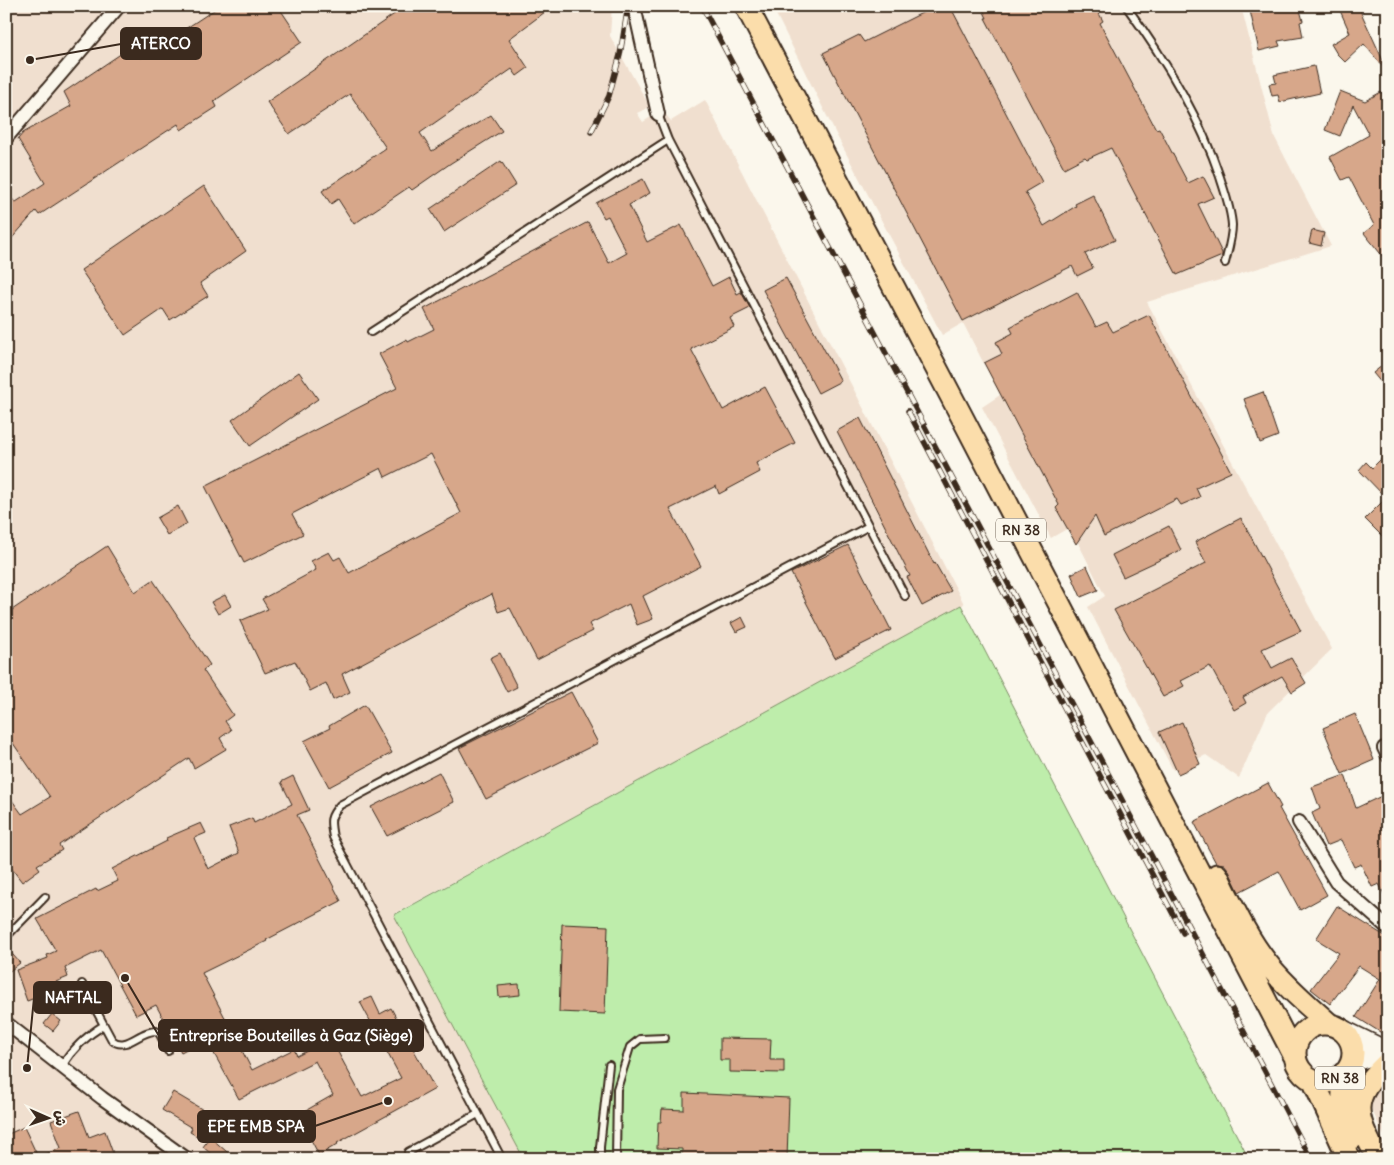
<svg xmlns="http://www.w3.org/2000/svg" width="1394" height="1165" font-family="Delius,'Playpen Sans Arabic',sans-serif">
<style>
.built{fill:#f0dfcf}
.green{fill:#beedab;stroke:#7c8c64}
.building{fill:#d7a78a;stroke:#3b2a1e}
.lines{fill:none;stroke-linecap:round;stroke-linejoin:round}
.lane-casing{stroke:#3b2a1e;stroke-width:10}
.street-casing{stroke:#3b2a1e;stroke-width:16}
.secondary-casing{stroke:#3b2a1e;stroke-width:22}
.primary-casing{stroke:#3b2a1e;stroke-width:25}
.lane{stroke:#fbf7ec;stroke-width:6}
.street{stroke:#fbf7ec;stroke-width:12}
.secondary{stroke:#fbf7ec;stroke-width:19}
.primary{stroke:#fbddab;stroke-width:21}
.rail-casing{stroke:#3b2a1e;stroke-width:5.5}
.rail{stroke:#fbf7ec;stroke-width:4;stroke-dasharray:11;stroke-linecap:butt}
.labels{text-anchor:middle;stroke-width:5;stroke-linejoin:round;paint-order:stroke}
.shield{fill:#fbf7ec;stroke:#75685c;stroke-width:1}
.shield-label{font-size:14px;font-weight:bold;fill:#3b2a1e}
.leader{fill:none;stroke:#3b2a1e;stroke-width:2}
.callout-dot{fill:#3b2a1e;stroke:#fbf7ec;stroke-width:2}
.callout{fill:#3b2a1e;stroke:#3b2a1e;stroke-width:2}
.callout-label{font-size:16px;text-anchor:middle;font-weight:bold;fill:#fff}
</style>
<rect width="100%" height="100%" fill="#fbf7ec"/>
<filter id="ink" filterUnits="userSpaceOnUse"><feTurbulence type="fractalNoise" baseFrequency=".02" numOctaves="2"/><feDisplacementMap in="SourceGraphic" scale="10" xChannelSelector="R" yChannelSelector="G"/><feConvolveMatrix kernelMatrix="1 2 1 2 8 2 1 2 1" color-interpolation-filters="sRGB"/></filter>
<g filter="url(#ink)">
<path class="built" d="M6,6H612L610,36L650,107L637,113L643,122L662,110L671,121L705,100L964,604L394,914L524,1159H6Z
M772,6H1241L1274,136L1331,246L1147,302L1332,649L1268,712L1239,778L1206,755L1173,770L1088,607L1105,596L1070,527L1051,538L982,407L1000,395L963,323L942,335L837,136Z
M1388,1076V1144L1368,1102Z"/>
<path class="green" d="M961,605L1249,1159H524L394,915Z"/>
<path class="building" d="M220,6H278L302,42L214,101L217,107L181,130L178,124L39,215L36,211L6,245V195L16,202L45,183L18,139L23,133L71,106L64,92L134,45L141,58Z
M406,6H553L509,39L528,68L517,76L512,69L420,133L432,151L491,115L502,131L451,163L412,190L409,187L354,224L338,199L331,204L322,191L386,148L350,94L289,134L267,102Z
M936,6H950L1042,182L1025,192L1044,226L1076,206L1075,204L1093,195L1115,240L1085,254L1093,268L1077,276L1072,266L963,321L823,53L859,35L864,42Z
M981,6H1095L1103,21L1100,23L1156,129L1159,128L1188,183L1203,176L1214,197L1198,204L1222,253V256L1177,275L1111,148L1087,159L1085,157L1064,168L985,18H987Z
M1249,6H1299L1303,21L1300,22L1303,37L1278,41L1280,46L1259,51Z
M1338,6H1358L1386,67L1384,68L1364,44L1345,62L1337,54L1331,44L1350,33Z
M1314,66L1320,93L1280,102L1278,95L1272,96L1269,84L1276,83L1274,75Z
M1340,91L1365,101L1381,92L1388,104V263L1364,233L1374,225L1349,177L1342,180L1330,157L1369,135L1353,105L1340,136L1325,130Z
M501,161L516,185L444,232L430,209Z
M643,179L650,193L629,205L647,242L681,225L712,286L729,277L737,294L741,292L750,308L730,318L734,327L691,349L723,410L765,387L795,443L756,463L760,472L719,494L716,486L670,509L701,566L643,596L653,619L637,625L629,604L589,624L593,631L537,660L510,608L498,612L492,594L342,674L350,692L333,700L326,683L310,691L295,661L265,673L240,621L268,609L262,599L316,570L311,561L329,552L334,560L340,557L349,573L461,513L431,454L385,477L381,468L292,514L303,534L244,563L205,486L397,388L379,354L407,339L408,342L434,329L424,309L588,222L609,263L627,253L608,216L604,218L596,203Z
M204,186L246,251L200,283L208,296L170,320L163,309L125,335L81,270Z
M1312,230L1324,233L1321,246L1309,243Z
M786,278L841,381L818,393L763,290Z
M1077,292L1096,327L1107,322L1113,332L1149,315L1231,472L1196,488L1200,497L1181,505L1177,499L1104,536L1095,516L1076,544L1056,508L1059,505L984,363L1002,354L996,342L1013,333L1010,327Z
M1388,361V391L1373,373Z
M299,372L318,399L250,446L232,420Z
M1263,392L1278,436L1260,443L1244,399Z
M860,418L934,564L935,563L951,591L922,606L907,577L910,576L837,431Z
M1388,452V542L1365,519L1386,498L1359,470L1366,462L1372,468Z
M178,506L187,524L167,535L157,518Z
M1241,518L1301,631L1262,649L1272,668L1291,658L1306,683L1292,692L1282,676L1243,697L1246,703L1234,710L1210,666L1181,681L1184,686L1163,697L1114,610L1206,563L1195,542Z
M1169,526L1181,550L1123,577L1112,555Z
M848,545L891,630L835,658L791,573Z
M107,546L135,592L153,580L210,665L203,670L233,715L225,721L231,730L220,738L226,749L194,768L189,758L59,845L62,850L37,865L40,869L22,882L6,861V792L22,814L50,797L6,733V614Z
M1087,566L1098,590L1081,597L1071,574Z
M225,595L231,606L218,614L211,602Z
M742,617L747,627L736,632L731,623Z
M500,653L517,687L507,692L490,658Z
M571,692L598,743L486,799L459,748Z
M365,705L392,753L329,787L304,741L330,728L329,726Z
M1355,714L1374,760L1342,774L1323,728Z
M1182,722L1200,764L1178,774L1159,732Z
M439,772L454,802L387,836L371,807Z
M1345,775L1356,808L1388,793V902L1379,884L1372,887L1361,864L1354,867L1341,840L1326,846L1312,813L1320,809L1312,787Z
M293,776L309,810L297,815L341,901L266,940L267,941L202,973L252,1070L294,1049L297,1056L331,1039L362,1097L401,1078L360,1002L372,997L380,1014L391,1008L435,1089L337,1143L338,1144L319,1155L298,1115L333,1095L315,1061L239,1099L206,1039L181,1052L156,1005L136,1015L101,950L65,968L68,977L46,986L48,993L27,1001L16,970L48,958L47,955L56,951L37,919L96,889L97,891L118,881L112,869L167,841L166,838L201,823L206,833L194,838L208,869L239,853L229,827L252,818L254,823L292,804L281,782Z
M1268,783L1281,807L1279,808L1327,895L1300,910L1279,871L1239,892L1228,869L1224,864L1216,863L1194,822Z
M1337,906L1388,938V1037L1356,1017L1380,979L1359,966L1330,1004L1311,989L1339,953L1316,939Z
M562,924L608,926L605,1014L559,1012Z
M6,947L20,963L6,974Z
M519,984L520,995L499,997L498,986Z
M52,1014L61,1021L53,1031L44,1024Z
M720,1038L771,1039L770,1060H784V1073L730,1072V1060H720Z
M173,1092L215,1117L202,1139L190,1132L192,1128L162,1110Z
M684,1093L789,1098L787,1159H682V1149L657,1148L658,1122H661L662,1109L684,1110Z
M79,1111L89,1137L105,1131L115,1159H6V1135L24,1127L38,1157L61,1148L51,1121Z
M210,1137L235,1159H217L203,1147Z"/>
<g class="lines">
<g class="lane-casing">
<path id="lane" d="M1126,6C1165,59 1199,115 1220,177C1225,193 1231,209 1232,225C1232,238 1228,251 1225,263
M658,114L668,140L905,596
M371,332L668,140
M6,937L45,897
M82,984L112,1040C126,1052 140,1030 156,1031L160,1034L168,1051
M62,1066C73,1048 86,1036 104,1025
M413,1159L408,1152L478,1114
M502,1159L333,837C330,821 329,817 340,805L869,526
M600,1159V1147L609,1065
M616,1159L617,1089L630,1047L640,1039L665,1038"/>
</g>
<g class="street-casing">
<path id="street" d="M634,6L658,114
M6,138L119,6
M1384,748L1388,756
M1299,822L1336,882L1388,928
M6,1023L102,1098L187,1159"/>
</g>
<g class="secondary-casing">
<path id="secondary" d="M1345,1031L1388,1052
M1352,1062L1387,1051"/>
</g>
<g class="primary-casing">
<path id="primary" d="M746,6L961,415L1294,1055
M1217,875C1232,905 1246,937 1267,963C1285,986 1307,1004 1328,1023
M1295 1053a29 29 0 1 1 58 0a29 29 0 1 1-58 0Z
M1344,1073C1342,1099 1341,1115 1353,1138
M1313,1080L1349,1159
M1378,1159C1354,1113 1348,1100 1388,1062"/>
</g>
<use href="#lane" class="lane"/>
<use href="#street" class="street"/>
<use href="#secondary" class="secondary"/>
<use href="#primary" class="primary"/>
<g class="rail-casing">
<path id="rail" d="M702,6L1021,608L1311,1159
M591,132L609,96L620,55L628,6
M908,411L1183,933"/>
</g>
<use href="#rail" class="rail"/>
</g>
</g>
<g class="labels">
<g class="shield">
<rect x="996" y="518.5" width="50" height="23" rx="4"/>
<rect x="1315" y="1066.5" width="50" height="23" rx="4"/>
</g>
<g class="shield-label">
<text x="1021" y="535">RN 38</text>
<text x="1340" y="1083">RN 38</text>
</g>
</g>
<path class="leader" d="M30 60L121 44M27 1068L34 998M125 978L159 1036M388 1101L315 1126"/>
<g class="callout-dot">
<circle cx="30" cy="60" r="5"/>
<circle cx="27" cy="1068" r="5"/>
<circle cx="125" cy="978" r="5"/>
<circle cx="388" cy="1101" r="5"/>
</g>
<g class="callout">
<rect x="121" y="28" width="80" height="31" rx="5"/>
<rect x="34" y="982" width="77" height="31" rx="5"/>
<rect x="159" y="1020" width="264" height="31" rx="5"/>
<rect x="198" y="1111" width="117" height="31" rx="5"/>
</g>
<g class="callout-label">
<text x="161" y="49">ATERCO</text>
<text x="73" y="1003">NAFTAL</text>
<text x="291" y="1041">Entreprise Bouteilles à Gaz (Siège)</text>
<text x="256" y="1132">EPE EMB SPA</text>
</g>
<rect width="1394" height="1165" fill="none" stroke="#fbf7ec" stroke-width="25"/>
<rect x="12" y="12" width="1369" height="1140" fill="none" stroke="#3b2a1e" stroke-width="2" filter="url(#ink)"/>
<g transform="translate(48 1118) rotate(92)" stroke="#fbf7ec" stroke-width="4" paint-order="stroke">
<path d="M0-4L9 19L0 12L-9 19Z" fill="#3b2a1e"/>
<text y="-8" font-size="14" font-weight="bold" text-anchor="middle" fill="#3b2a1e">ش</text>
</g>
</svg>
